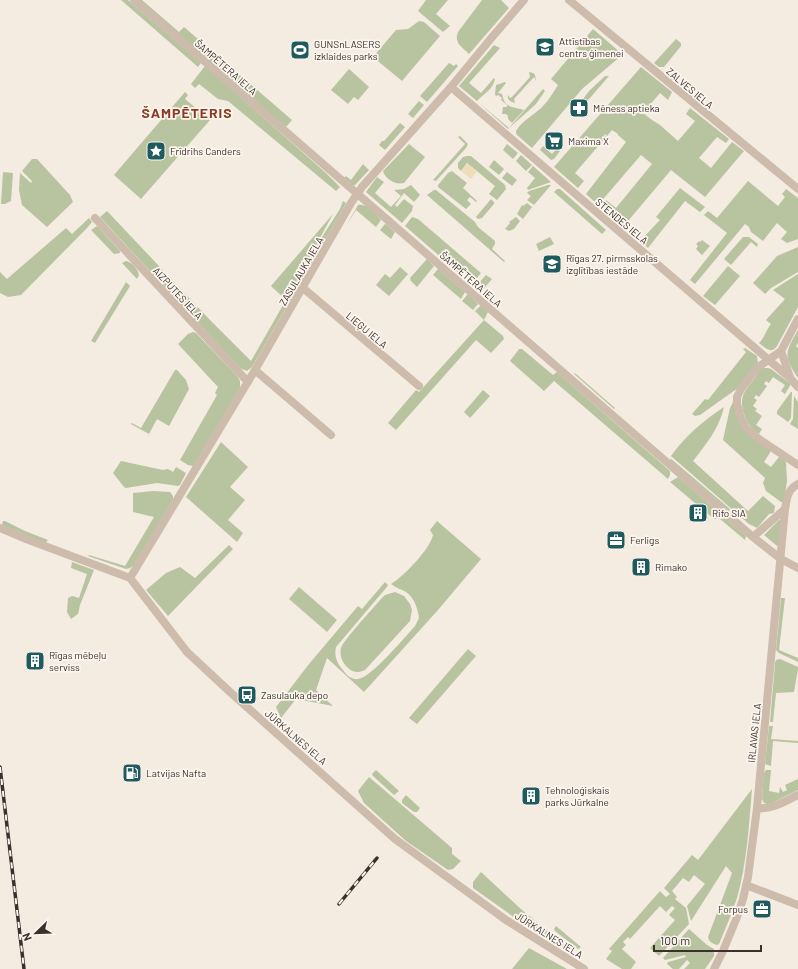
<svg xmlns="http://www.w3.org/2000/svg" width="798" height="969" font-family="Barlow,sans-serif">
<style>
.green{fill:#b8c4a0}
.sand{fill:#efdcb8}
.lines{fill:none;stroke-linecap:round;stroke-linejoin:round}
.street{stroke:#cdbbac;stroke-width:8}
.rail-casing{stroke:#3b302b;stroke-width:3.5}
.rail{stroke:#fbf5ee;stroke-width:2;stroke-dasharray:6;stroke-linecap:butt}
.labels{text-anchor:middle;stroke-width:3.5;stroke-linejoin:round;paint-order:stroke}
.poi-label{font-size:10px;fill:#3b302b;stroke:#fbf5ee;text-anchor:start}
.street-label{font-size:10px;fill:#3b302b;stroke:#fbf5ee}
.district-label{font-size:14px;font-weight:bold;letter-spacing:1px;fill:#8c3b22;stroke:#fbf5ee}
</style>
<rect width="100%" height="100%" fill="#f4ebe1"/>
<path class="green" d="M121,0H128L201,63L198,67Z
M138,0H142L179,32L184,27L292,120L286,127Z
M426,0H448L436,14L450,26L443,32L418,11Z
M482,0H501L509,8L469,54C461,46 454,43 458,32Z
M419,21L424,22L440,36L402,81L373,57L396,30L408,29Z
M593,29L621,53V56L582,89L532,148L517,135L516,133V131C522,121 532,116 540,109C547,103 553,93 558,85L551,79Z
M676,39L681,43V46L664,67H659L654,63Z
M494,45L500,48L469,83L481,93L494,78L495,79C493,90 483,94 477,101L459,86Z
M449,63L454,66L456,64L458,66L427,102L420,96Z
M205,66L326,173L340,187L336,191L228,101L218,99L199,84L195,88L191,84Z
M641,67L672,92L668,100L660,93L643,113L652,120L660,125L678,141L695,121L686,114L690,108L729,139L726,143L717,137L699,158L711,168L732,142L744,151L705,197L671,170L623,227L602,208L606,200L616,208L652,164L641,155L598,205L586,194L626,142L618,135V134L612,130L607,136L605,134L604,135L606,137L575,173L584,181L578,188L554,167Z
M349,69L369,87L358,100L354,97L348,104L331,90Z
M529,72L533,73L535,75L536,81L534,77L514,99L515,103C511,102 507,100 508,95L510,98L512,97L530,77Z
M605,76H609L583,106L580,103L589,91Z
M505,82L506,83L498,93L502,94C505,109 512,106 524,110L512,123L508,119V116L506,114H502L503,107H507V105L501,100L502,98L498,95L496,96L495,94L496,85Z
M543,89L545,91L536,104L508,129L479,103L509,128Z
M185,92L188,95L185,99L210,120L141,199L114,175Z
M419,101L424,105L413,118L408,114Z
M400,123L405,127L385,150L379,145L382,141H384Z
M460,136L468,144L466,148L436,181L433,180L465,144L458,137Z
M409,144L425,157L404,183C395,185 385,179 383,171Z
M507,144L518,153L513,159L503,150Z
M543,146L552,154L557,148L560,151L554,159L551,160L540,150Z
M521,155L532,165L526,171L516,161Z
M467,156H471L505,185L506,189L497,200L489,194L495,186L467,163L461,171L458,168V163L463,157Z
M32,159H37L70,195L73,202L47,227L22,205L19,190L20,173L31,183L32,181L22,171Z
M494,160L504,169L499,175L489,167Z
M363,164L369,170L355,185H352L344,178L346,176L351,180Z
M533,166L551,182L528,190L527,188L535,178L528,172Z
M452,171L467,183L463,188L477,201L476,202L470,197L467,200L471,204L466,209L438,187V185L448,173Z
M3,172L13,173L11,201L5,204H1Z
M507,172L517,180L512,186L502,178Z
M377,177L384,182L375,193L391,207L401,196L394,190L404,189L411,185L420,195L414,202L404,193L395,205L397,207L404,199L413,206L412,211L402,223L366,192Z
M748,181L778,206L785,197L782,194L786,189L798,198V239L787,243L781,239L787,232L777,223L763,241L751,232L749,227L745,224L695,284L690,280L727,233L704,215L708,211L717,218Z
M548,185H551L534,205L527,200L531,196L527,193L529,191Z
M680,188L705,207L700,212L685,201L648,248L640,241L660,220L656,217Z
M557,189H560L606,230L602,234L554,192Z
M434,190H436L475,222L478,227L495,241V244L492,249L505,261L504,262L427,195Z
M491,199L494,202V204L482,218L478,219L476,217Z
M343,201L346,203L343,209L252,367L247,371L240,368L100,217L107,211L210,320L251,361L322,237L340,209Z
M527,203L532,207L523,219L517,214L522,205L523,206Z
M358,205C367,203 375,214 381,220L376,227L356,210L346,226Z
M333,214L286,300L271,286Z
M412,217L418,219L481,273L472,284L465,278L467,275L463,271L460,274L405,226Z
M516,217L520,221L514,229L509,231L505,229L510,223L509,222Z
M89,218L92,222L87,228L21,295L8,297L0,293V272L7,279L66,228L72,234Z
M385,224H386L395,232L391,239L380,230Z
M97,226L120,251V253L114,254L91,230Z
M550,237L554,244L539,251L536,244Z
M743,237H749L758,244L757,247L751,242L731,265L724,259Z
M702,240L710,246L702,255L696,249L698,246L696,244L699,241L700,242Z
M798,247V272L771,288L765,294L753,283L777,256Z
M427,259L434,266L417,287L411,281L410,278Z
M126,261C132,262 138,269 139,275L137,279L122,263Z
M728,266L740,276L715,305L703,296Z
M400,267L408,274L389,296L376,285L385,274L390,278Z
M438,269L465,292L461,299L433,275Z
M798,274V307L777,346C771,355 766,348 759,343C765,337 766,330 771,324L766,320L785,299L773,290Z
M486,275L492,279L481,292L475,287Z
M126,282L130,286L95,343L91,341Z
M468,294L478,304L473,310L462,301Z
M481,305L488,312L484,320L503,336L504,339L491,353L476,340L396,430L388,423L416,390L419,392L484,320L475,311Z
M798,330V343L796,346L798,348V378C783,355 785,353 798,330Z
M193,332L196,333L237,376L240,381V388L193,466L188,465L180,460L217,395L215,393L218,387L178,344L188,334Z
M745,348L757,356L758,363L738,388L700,415L695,416L692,414L705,399L708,400L746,352L743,349Z
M519,349H522L553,375L557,372L670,471V475L668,479L554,381L544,391L510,361Z
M762,368H768L771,369L791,384L785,394L781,391L785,385L773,377L769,383L766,381L764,384L767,386L759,397L756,395L754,398L757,400L753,406L757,409L755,411L762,416L756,425L762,429L759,434C750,427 748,425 744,414C738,395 746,390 757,375L756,373Z
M175,370H177L186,380L189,389L169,426L157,419L149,434L131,424L132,423L141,428Z
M573,373L576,374L615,408L614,409Z
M483,390L490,396L470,418L464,412Z
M791,392H792L791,418L788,422L777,414V411Z
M794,396L798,402V429L790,424L793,419Z
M733,402L738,416L771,451L764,462L771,467L779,457L784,459L786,462L787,481L784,502H781L766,491L763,483L765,478L723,440L730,408Z
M724,407C719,429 706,444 693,461L748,511L763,496L775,506L774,513L769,514L757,528L749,524L671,456C685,436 703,421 724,407Z
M221,442L248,467L230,487L245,500L228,520L243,533L237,542L186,497Z
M670,458L730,509L729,511L671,461Z
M121,461L163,470L168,469L173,472L176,467L186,473L180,485L178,486L157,483L126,488L124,487L113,473Z
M678,477L746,536L745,540L720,519H714L670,482Z
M153,491L170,492L173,496V499L134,565L130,568L126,569L88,556L89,555L125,566L154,517L133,512V493Z
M779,520H781L779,544L777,546L764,535Z
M3,521H5L25,531L48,540L45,543L2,525Z
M437,521L481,559L438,610L364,692L327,658L316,690L333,706L296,699L281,718L276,707L309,664L358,606L362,609L385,582L388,585L386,588L336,647C334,656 337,663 343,670C346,675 352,680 358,679C371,678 405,637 415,626L419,618C418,609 414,597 406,592C401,589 396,588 391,584C404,576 430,549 433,535L430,530Z
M229,545L233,549L168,616L146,590L166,573L180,567L195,578Z
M72,562L94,570L80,605L78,614L71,619L67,612L68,598L72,596L79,598L87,574L71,568Z
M299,587L337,620L327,632L289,599Z
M395,592L404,596L410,604L412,610L410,621L365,670C359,673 353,673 348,668C343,663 339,656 341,648C342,642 374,607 381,599L385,595Z
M781,598H785L779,650L798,658V662L779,653L776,650Z
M468,649L476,656L417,724L409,718Z
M780,659L798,667V669L794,692L776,693L773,722H770L775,663L776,660Z
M769,726H773L771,739L798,741V743L773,741L771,766L765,764Z
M376,770L399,791L394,795L373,776L372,774Z
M766,770H771L769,791L779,793L780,787L783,792L787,790L785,785L798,779V790L772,803L767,804L764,803L762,799L764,773Z
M369,777L452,848V854L461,861L453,869L448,870L406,841L364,803L358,791Z
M752,789C749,825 747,863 737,898C732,914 725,929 719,944L717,945C713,944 709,942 708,937L732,873L726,866L691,921L687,906L705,884L694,875L689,882L683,878L672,891L677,897L675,899L686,908L689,924L659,956L650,948L675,920L669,915L675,908L672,906L666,912L660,906L630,939L628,937L623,942L626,945L622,949L636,962L631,969H622L606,959L612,951L609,949L660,891L666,897L670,894L664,888L692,855L698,860Z
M406,795L420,808L417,812H414L402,803V800Z
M481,872L522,910L574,953H572L525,925L473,888V882Z
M556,926L581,947L578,949L555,931L554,929Z
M689,929L707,945L714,949V956L705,969H684L690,963L687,960L679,969H673L667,964L668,962L686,957L685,955L665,960L663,958Z
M529,948L567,969H512Z"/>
<path class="sand" d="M467,163L477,171L471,179L461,171Z"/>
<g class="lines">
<path class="street" d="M134,0L753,537L781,559L798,568
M569,0L798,189
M451,87L763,355L790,378L798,387
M95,218L248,382
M303,288L419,386
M798,319L781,351L757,368L741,389L737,397V404L741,418L746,428L759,439L798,465
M781,351L790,377
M255,370L331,435
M0,528L26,539L130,578L187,652L230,692L395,839L506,920L584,969
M753,537L785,509
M130,578L255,370L351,203L362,187L451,87L493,36L524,0
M757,808C772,810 785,801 798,795
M746,885L798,905
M714,969L723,951L737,917L743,899L748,877L757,808L785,509C787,498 787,490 798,484"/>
<g class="rail-casing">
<path id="rail" d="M0,767L24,969
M339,904L377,858"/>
</g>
<use href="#rail" class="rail"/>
</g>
<defs>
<g id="school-square" transform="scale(1)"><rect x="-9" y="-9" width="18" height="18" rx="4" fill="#1f5a5e" stroke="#fbf5ee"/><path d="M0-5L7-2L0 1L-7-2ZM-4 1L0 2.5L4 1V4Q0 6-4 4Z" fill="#fff"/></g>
<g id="stadium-square" transform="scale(1)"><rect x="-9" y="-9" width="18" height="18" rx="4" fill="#1f5a5e" stroke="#fbf5ee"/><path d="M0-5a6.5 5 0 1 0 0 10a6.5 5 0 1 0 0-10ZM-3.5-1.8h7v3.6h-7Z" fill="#fff"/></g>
<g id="pharmacy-square" transform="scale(1)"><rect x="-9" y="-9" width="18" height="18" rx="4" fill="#1f5a5e" stroke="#fbf5ee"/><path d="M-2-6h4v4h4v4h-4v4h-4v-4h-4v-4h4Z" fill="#fff"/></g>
<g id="supermarket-square" transform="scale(1)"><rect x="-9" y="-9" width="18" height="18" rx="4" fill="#1f5a5e" stroke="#fbf5ee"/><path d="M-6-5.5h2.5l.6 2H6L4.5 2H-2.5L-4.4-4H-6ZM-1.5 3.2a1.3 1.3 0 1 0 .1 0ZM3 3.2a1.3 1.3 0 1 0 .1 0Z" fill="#fff"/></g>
<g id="sight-square" transform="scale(1)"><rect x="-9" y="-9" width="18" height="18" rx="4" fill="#1f5a5e" stroke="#fbf5ee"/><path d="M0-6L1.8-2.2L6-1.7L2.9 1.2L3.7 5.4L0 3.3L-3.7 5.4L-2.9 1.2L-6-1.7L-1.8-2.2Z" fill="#fff"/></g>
<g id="building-square" transform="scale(1)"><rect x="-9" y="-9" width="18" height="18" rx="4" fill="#1f5a5e" stroke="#fbf5ee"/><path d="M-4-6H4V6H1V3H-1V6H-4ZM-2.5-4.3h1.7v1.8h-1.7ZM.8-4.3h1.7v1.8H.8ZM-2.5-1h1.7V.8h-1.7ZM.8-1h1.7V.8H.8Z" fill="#fff"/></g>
<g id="office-square" transform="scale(1)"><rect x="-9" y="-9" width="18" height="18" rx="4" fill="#1f5a5e" stroke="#fbf5ee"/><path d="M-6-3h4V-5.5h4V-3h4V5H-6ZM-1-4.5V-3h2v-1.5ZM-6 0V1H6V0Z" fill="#fff"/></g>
<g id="bus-square" transform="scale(1)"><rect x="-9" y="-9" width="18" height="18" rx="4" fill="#1f5a5e" stroke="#fbf5ee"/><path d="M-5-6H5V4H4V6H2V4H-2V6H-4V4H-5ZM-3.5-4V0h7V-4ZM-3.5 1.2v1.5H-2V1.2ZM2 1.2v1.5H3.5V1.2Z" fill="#fff"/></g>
<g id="fuel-square" transform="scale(1)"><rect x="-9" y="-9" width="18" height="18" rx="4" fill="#1f5a5e" stroke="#fbf5ee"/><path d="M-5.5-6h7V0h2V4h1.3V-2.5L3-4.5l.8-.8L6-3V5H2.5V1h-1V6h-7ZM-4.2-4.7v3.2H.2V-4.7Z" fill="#fff"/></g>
</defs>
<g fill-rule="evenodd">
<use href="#school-square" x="545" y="47"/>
<use href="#stadium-square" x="300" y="50"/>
<use href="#pharmacy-square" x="579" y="108"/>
<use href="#supermarket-square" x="554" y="141"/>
<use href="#sight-square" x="156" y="151"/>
<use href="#school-square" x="552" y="264"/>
<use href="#building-square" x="698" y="513"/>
<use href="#office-square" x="616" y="540"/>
<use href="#building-square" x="641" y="567"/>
<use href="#building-square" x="35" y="661"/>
<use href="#bus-square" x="247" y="695"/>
<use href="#fuel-square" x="132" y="773"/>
<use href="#building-square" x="531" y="796"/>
<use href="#office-square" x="762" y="909"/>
</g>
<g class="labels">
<g class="poi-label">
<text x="559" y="45">Attīstības<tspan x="559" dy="12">centrs ģimenei</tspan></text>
<text x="314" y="48">GUNSnLASERS<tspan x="314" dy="12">izklaides parks</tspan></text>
<text x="593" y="112">Mēness aptieka</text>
<text x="568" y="145">Maxima X</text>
<text x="170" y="155">Frīdrihs Canders</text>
<text x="566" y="262">Rīgas 27. pirmsskolas<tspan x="566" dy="12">izglītības iestāde</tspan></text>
<text x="712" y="517">Rifo SIA</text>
<text x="630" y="544">Ferligs</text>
<text x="655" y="571">Rimako</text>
<text x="49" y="659">Rīgas mēbeļu<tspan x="49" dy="12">serviss</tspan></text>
<text x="261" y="699">Zasulauka depo</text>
<text x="146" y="777">Latvijas Nafta</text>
<text x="545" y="794">Tehnoloģiskais<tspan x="545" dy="12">parks Jūrkalne</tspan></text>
<text x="748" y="913" text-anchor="end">Forpus</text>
</g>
<g class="street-label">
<text transform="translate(226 67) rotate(41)" y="4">ŠAMPĒTERA IELA</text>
<text transform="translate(690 88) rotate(40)" y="4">ZALVES IELA</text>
<text transform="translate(622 221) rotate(40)" y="4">STENDES IELA</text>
<text transform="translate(301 271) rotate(-60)" y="4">ZASULAUKA IELA</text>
<text transform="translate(471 279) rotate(41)" y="4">ŠAMPĒTERA IELA</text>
<text transform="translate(178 293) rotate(47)" y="4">AIZPUTES IELA</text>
<text transform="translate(367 330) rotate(40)" y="4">LIEĢU IELA</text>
<text transform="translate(754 733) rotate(-84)" y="4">IRLAVAS IELA</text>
<text transform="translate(296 737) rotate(41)" y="4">JŪRKALNES IELA</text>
<text transform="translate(549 935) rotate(32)" y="4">JŪRKALNES IELA</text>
</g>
<g class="district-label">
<text x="187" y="118">ŠAMPĒTERIS</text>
</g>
</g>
<g transform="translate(36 933) rotate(247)" stroke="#fbf5ee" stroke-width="3" paint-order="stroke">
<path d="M0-3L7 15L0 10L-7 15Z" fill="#3b302b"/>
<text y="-6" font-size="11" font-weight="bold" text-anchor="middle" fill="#3b302b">N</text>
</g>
<path d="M654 945v6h107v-6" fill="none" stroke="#3b302b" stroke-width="2"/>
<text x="660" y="945" font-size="12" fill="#3b302b" stroke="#fbf5ee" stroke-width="3" paint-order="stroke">100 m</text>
</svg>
